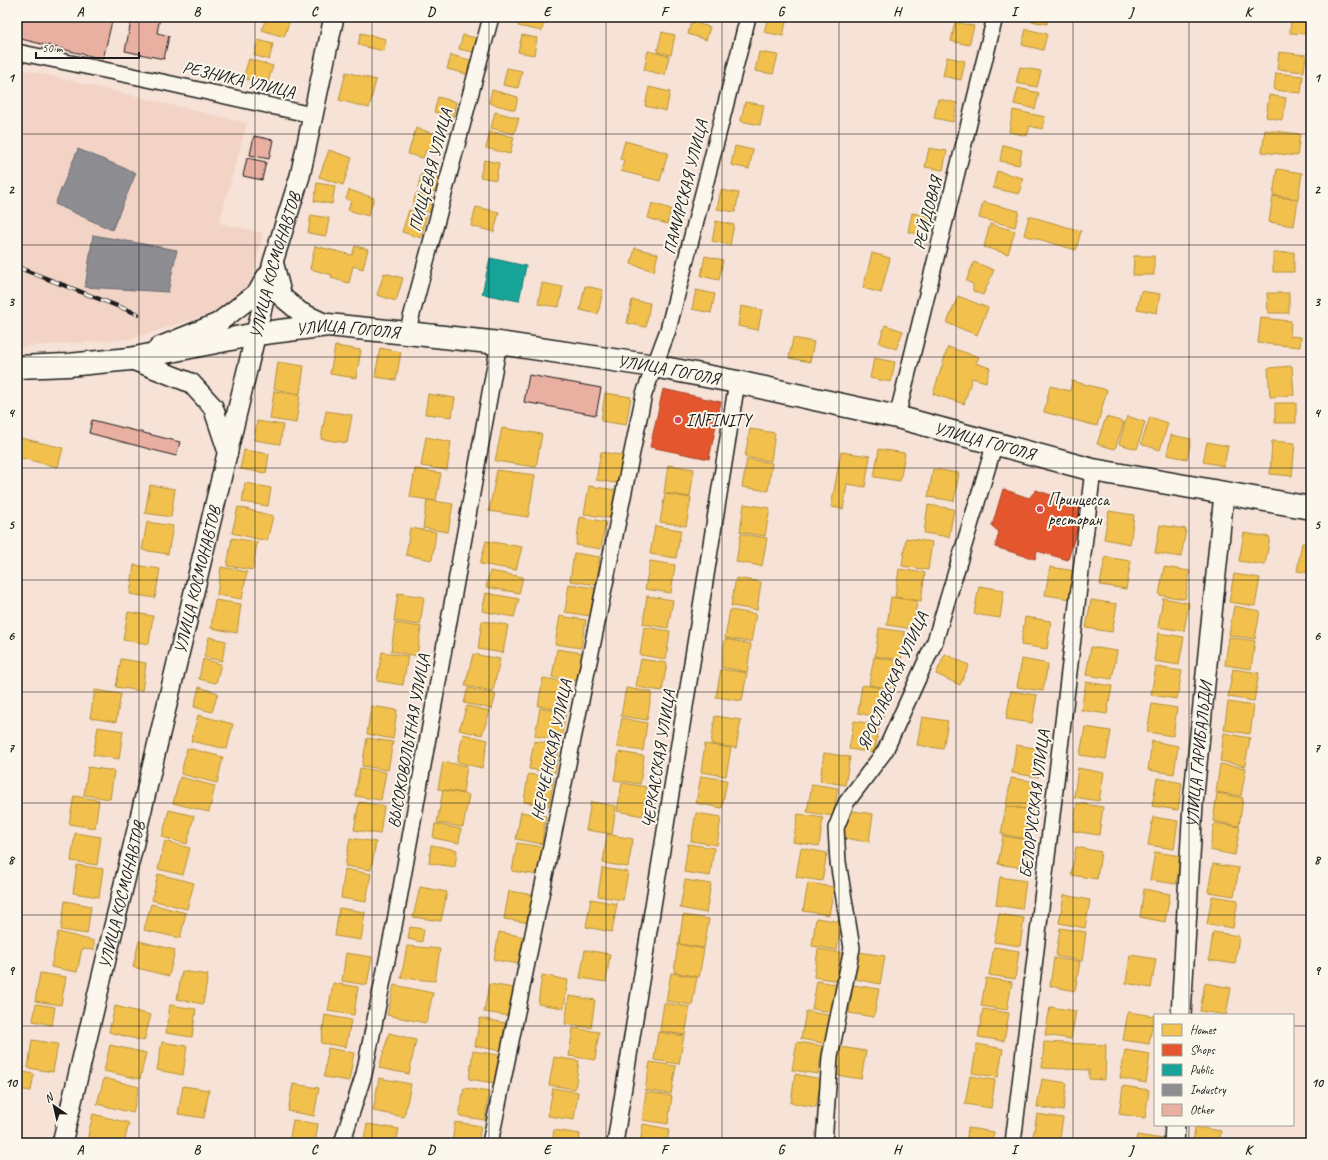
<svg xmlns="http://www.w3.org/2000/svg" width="1328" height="1160" font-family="Caveat,sans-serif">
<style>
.built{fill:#f2d3c6}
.homes{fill:#f2c14e;stroke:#b2903f}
.shops{fill:#e4572e;stroke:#a84529}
.public{fill:#17a398;stroke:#187a73}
.industry{fill:#8d8d92;stroke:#6b6b6f}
.building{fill:#e9b0a2;stroke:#1c1c1c}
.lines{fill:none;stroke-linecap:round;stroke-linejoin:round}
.minor-casing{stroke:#1c1c1c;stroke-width:18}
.tertiary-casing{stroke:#1c1c1c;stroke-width:22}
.trunk-casing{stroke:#1c1c1c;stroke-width:25}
.minor{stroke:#fbf7ec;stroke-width:15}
.tertiary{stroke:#fbf7ec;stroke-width:19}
.trunk{stroke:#fbf7ec;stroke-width:22}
.rail-casing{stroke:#1c1c1c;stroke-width:4.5}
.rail{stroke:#fbf7ec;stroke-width:3;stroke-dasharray:9;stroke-linecap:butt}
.grid{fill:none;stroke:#1c1c1c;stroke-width:1;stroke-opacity:0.55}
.poi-dot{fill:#d1495b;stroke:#fbf7ec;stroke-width:1.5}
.labels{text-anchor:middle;stroke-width:4;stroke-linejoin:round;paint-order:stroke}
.street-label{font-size:17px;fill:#1c1c1c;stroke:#fbf7ec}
.poi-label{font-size:17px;fill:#1c1c1c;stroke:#fbf7ec;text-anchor:start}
.neatline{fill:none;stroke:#1c1c1c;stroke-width:1.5}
.grid-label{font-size:13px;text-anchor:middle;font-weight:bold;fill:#1c1c1c}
</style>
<rect width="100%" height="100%" fill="#f6e2d6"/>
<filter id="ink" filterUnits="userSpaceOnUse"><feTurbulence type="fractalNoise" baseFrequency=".025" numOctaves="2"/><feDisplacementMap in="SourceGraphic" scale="8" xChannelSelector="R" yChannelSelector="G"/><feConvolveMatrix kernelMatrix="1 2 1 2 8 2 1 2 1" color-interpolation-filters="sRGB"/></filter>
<g filter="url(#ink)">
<path class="built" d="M17,68L247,123L219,223L263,233L247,302L130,339L17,347Z"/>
<path class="homes" d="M266,17H291L284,37L262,30Z
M520,17H545L542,31L518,26Z
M563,17H579L578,21Z
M768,17H787L783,36L764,32Z
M1032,17H1048L1047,24L1031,21Z
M1291,17H1308L1306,34L1290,33Z
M691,22L710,27L706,40L688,34Z
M955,22L974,26L969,45L951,41Z
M1026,29L1047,34L1043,50L1022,45Z
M662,32L675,35L671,55L657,52Z
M361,33L386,39L384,51L358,45Z
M463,35L481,39L477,53L459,49Z
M522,35L537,38L534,55L518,52Z
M258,40L273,44L269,60L254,55Z
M648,51L669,56L665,75L644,70Z
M759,52L778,55L773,74L755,71Z
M1279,52L1306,55L1304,72L1277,69Z
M451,55L474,61L470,75L447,69Z
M947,57L965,61L961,80L943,76Z
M249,59L273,66L267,85L243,78Z
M1020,67L1041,71L1037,87L1016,83Z
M507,68L522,71L518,88L503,85Z
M346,72L376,80L369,108L339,100Z
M1276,73L1303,76L1301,93L1274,90Z
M649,87L670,92L666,111L645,106Z
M1018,88L1039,93L1035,109L1014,104Z
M492,90L518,97L515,110L489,103Z
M1269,95L1286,98L1282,120L1266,117Z
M438,97L456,102L453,117L434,112Z
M938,99L957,103L953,122L934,118Z
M745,102L764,105L760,125L741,121Z
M1013,110L1045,117L1042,129L1030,126L1027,136L1009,132Z
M495,112L519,118L514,134L491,128Z
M416,128L445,137L439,154L426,150L423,158L408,154Z
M1265,130L1300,134L1297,156L1262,152Z
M490,131L514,137L510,154L486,148Z
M625,141L668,153L660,181L621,171L624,160L620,159Z
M1003,145L1022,150L1019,165L1000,161Z
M735,146L753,150L749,169L731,165Z
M929,148L947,151L943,170L925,167Z
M329,150L352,158L343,185L319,177Z
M484,160L499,163L496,180L480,177Z
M1277,169L1302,173L1298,199L1273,195Z
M997,171L1023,178L1019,194L993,188Z
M421,174L440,178L436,192L418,188Z
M317,183L335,186L332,204L314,201Z
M349,190L374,198L368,216L348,210L351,201L346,199Z
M721,190L739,193L735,212L717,209Z
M416,193L434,198L430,212L412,208Z
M1273,196L1298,200L1294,226L1269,222Z
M983,202L1019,211L1015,227L979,218Z
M652,203L671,209L667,224L648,218Z
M476,207L499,212L494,232L471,226Z
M409,210L427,215L421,238L402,232Z
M912,213L930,216L926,235L908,232Z
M311,215L329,218L326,236L308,233Z
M1029,216L1081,231L1076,250L1024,235Z
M716,221L734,225L730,245L712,241Z
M990,224L1015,231L1008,254L984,247Z
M315,246L352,255L355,246L368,249L363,269L353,266L349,283L331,278L332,275L310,269Z
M635,248L658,254L654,271L631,264Z
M1294,252V272H1273V253Z
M872,253L890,258L881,293L863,288Z
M705,256L723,260L719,280L701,276Z
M1134,256H1154V275H1133Z
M974,262L994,270L983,295L973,291V284L966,281Z
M384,273L403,278L396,301L377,295Z
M542,283L563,287L559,307L538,304Z
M585,286L603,290L598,314L580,310Z
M696,290L715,294L711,313L692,309Z
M1141,291L1160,294L1157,313L1137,309Z
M1267,293H1289V313H1268Z
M958,296L988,308L977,335L947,323Z
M632,300L650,303L646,327L627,323Z
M741,306L762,310L758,330L738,326Z
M1261,318L1291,321L1290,336L1301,337L1300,347L1258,343Z
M885,325L903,331L896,349L879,343Z
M793,338L814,342L810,362L789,358Z
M335,346L361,350L356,378L330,374Z
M948,347L979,357L976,363L990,368L986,382L972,378L964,404L933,394Z
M380,348L401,352L396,380L375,377Z
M874,358L895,362L891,382L870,378Z
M278,362L304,366L300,394L274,389Z
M1292,366L1294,395L1270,397L1268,368Z
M1072,381L1107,390L1097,426L1044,412L1050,386L1070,391Z
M274,391L300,395L296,423L270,419Z
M605,393L631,397L626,425L601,421Z
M428,394L455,398L452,417L425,414Z
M1275,403H1296V423H1275Z
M326,411L352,415L347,443L321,439Z
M1127,416L1145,422L1137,449L1119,444Z
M1106,417L1124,422L1115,449L1097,444Z
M1150,417L1168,423L1160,450L1141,444Z
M257,421L283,425L280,444L254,440Z
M502,428L542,434L536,467L495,461Z
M750,429L775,433L771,461L745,457Z
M1171,435L1191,439L1187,459L1167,455Z
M17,437L63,448L58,467L17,457Z
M426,437L451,442L447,470L421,466Z
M1272,441L1295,443L1292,476L1270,474Z
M1207,442L1228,446L1224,466L1203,462Z
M879,449L905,453L900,481L874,477Z
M244,450L269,454L266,473L240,469Z
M601,452L626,456L622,484L596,480Z
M841,452L870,456L865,487L847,484L843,509L831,507Z
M747,459L772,463L768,491L742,487Z
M668,465L694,469L690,497L664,493Z
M415,469L441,473L436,501L410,497Z
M933,469L959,473L954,501L928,497Z
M497,470L535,475L528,517L489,511Z
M245,483L271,488L268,506L242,502Z
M150,485L175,489L171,517L145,513Z
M589,486L615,490L610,518L584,514Z
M665,494L691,498L686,526L660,522Z
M427,500L453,504L448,532L423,528Z
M744,504L770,508L765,536L740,532Z
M928,505L954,509L949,537L924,533Z
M238,507L273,516L267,541L232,533Z
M1109,511L1134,515L1130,544L1104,539Z
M580,517L606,522L601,549L576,545Z
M147,522L173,526L168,554L142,550Z
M1160,525L1186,529L1181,557L1155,553Z
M655,526L681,530L676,558L650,554Z
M410,528L436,532L432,560L406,555Z
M1244,533L1270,537L1265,565L1239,561Z
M741,534L767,538L762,566L736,562Z
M232,538L257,542L253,570L227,566Z
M906,538L932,542L928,570L902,566Z
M486,541L522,547L516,570L480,564Z
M1302,543L1311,544V573L1297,571Z
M574,553L600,557L596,585L570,581Z
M1105,557L1131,561L1126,589L1100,585Z
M650,561L675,565L671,593L645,589Z
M134,565L160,569L155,598L130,594Z
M221,567L247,572L242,599L217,595Z
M1050,567L1075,571L1071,599L1045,595Z
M1164,567L1190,571L1185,599L1159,595Z
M899,569L925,573L921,601L895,597Z
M490,571L523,577L519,593L486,587Z
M1234,574L1260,578L1255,606L1229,602Z
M736,578L761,582L757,610L731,606Z
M569,584L595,588L590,616L565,612Z
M979,586L1004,590L1000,618L974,614Z
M398,593L424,597L420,625L394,621Z
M486,593L519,599L514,617L482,611Z
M647,596L673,600L668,628L643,624Z
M891,597L917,601L913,629L887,625Z
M1163,598L1189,603L1184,631L1158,627Z
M215,600L241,604L237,633L211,628Z
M1091,600L1117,604L1112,632L1086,628Z
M1234,606L1260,611L1255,639L1229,635Z
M730,610L756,614L751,642L725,638Z
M128,612L153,616L149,644L123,640Z
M560,616L586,620L581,648L555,644Z
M1025,617L1051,621L1047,649L1021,645Z
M482,621L508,625L503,653L478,649Z
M395,623L421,627L417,656L391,651Z
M644,627L670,631L666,659L640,655Z
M879,628L905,632L901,660L875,656Z
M1158,633L1184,637L1179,665L1154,661Z
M209,637L226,641L222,661L204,657Z
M1229,637L1255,641L1251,669L1225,665Z
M725,639L751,644L747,672L721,667Z
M1091,647L1117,651L1112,679L1086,675Z
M557,649L583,653L578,681L552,677Z
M382,652L408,656L403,685L377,681Z
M473,654L500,659L493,691L465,686Z
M945,654L969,665L960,685L936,674Z
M874,657L899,661L895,689L869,685Z
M121,659L146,663L142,691L116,687Z
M203,659L221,664L216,683L199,679Z
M641,659L667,663L662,691L636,687Z
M1022,659L1048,664L1043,691L1017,687Z
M1156,667L1182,671L1177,699L1151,695Z
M721,669L747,673L742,701L716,697Z
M1233,669L1259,673L1254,701L1228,697Z
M543,678L569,682L564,710L538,706Z
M1086,682L1112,686L1107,714L1081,710Z
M862,685L888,689L883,718L858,713Z
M199,687L218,693L212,712L194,707Z
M468,688L496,694L492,709L464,703Z
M626,688L652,692L647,720L621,716Z
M95,690L121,694L116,722L90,718Z
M1011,691L1037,695L1032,723L1006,719Z
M1228,702L1254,706L1250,734L1224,730Z
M1152,704L1177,708L1173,736L1147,732Z
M371,706L397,710L393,739L367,734Z
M467,706L490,711L482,735L459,730Z
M540,708L566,712L561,740L535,736Z
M198,715L233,724L227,749L191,741Z
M715,716L741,720L736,748L711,744Z
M922,717L948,721L943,749L917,745Z
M622,718L647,723L643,751L617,747Z
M854,721L879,725L875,753L849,749Z
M98,727L123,731L119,759L93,755Z
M1085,727L1111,731L1106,759L1080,755Z
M1224,733L1250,738L1245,766L1220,761Z
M463,734L488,740L482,768L457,762Z
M367,738L393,742L388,770L362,766Z
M534,741L560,745L555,773L529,769Z
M1152,741L1178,746L1174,774L1148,770Z
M705,744L731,748L726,776L701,772Z
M1016,745L1042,749L1038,777L1012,773Z
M187,748L223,757L217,783L181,774Z
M619,752L644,756L640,784L614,780Z
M824,753L850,757L845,785L820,781Z
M443,762L467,766L463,793L438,789Z
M1220,764L1246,768L1241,796L1216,792Z
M88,767L114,771L110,799L84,795Z
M360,768L386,772L381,800L355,796Z
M1078,768L1104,773L1099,801L1074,797Z
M528,774L554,778L549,806L524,802Z
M701,776L727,780L722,808L696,803Z
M180,777L215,786L209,812L173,803Z
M1011,778L1037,782L1032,810L1006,806Z
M1157,778L1182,783L1178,810L1152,806Z
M622,783L647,787L643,816L617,811Z
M812,784L838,788L833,816L807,812Z
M443,790L469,795L463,827L437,823Z
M1217,793L1243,798L1239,826L1213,821Z
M74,796L99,800L95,828L69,824Z
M359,802L384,806L380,834L354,830Z
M591,802L616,806L612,834L586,830Z
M1077,803L1103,807L1099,835L1073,831Z
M1006,806L1032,810L1027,839L1001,834Z
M169,810L194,816L187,844L162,837Z
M847,810L873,814L869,842L843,838Z
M521,812L546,816L542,844L516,839Z
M696,813L721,817L717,845L691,841Z
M798,814L823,818L819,846L793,842Z
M1153,817L1178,821L1174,849L1148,845Z
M1214,823L1240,827L1235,855L1210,850Z
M435,824L461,829L459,843L433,838Z
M75,833L101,837L97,865L71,861Z
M607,834L633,839L628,867L603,863Z
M1003,836L1029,840L1024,868L998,864Z
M350,838L376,842L371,870L345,866Z
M165,841L190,848L183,875L158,869Z
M517,843L543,847L538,875L512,871Z
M688,844L714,848L710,876L684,872Z
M431,845L457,850L455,867L429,863Z
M1076,847L1101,852L1097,879L1071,875Z
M801,848L827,853L822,881L796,877Z
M1155,852L1181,856L1176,884L1150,880Z
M1213,864L1239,868L1234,896L1208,892Z
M77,865L103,869L99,897L73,893Z
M602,868L628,872L623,900L598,896Z
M345,869L371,874L366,902L341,898Z
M158,874L194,883L187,909L152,900Z
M1000,877L1026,881L1022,909L996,905Z
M685,880L711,884L706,913L680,908Z
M808,883L834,887L829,915L803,911Z
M420,887L447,892L441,921L413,917Z
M1144,889L1170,894L1165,922L1140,917Z
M509,891L534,895L530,923L504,919Z
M1064,895L1090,900L1085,928L1059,923Z
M1212,896L1238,900L1233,928L1207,924Z
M591,899L617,904L612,932L586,927Z
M65,901L91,906L87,934L61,930Z
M151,904L186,913L180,938L144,930Z
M339,908L365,912L361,940L335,936Z
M999,914L1024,918L1020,946L994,942Z
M683,915L709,919L704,948L679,944Z
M816,918L842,922L837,950L812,946Z
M410,927L424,929L422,942L408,939Z
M1060,928L1086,932L1082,961L1056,956Z
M58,932L94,941V950L82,949L77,972L51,967Z
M499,932L525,937L520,964L494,960Z
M1213,932L1239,936L1235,964L1209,960Z
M139,941L175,950L169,976L133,967Z
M678,944L704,949L699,977L674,972Z
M407,946L440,949L435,981L401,978Z
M994,947L1019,951L1015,979L989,975Z
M818,949L844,953L839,981L814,977Z
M585,950L610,954L606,982L580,978Z
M859,952L885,956L880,984L855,979Z
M346,953L372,957L367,985L342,981Z
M1130,955L1156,959L1151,988L1126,983Z
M1054,958L1080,962L1075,991L1050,986Z
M182,971L208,975L203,1004L177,999Z
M40,973L66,977L61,1005L35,1001Z
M671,973L697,977L692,1005L666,1001Z
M542,975L568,980L564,1008L538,1004Z
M986,978L1012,982L1007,1010L981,1006Z
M817,981L842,985L838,1013L812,1009Z
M333,983L358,987L354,1015L328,1011Z
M1205,983L1231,988L1226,1015L1200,1011Z
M489,984L515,988L510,1016L484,1012Z
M394,985L433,993L426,1023L387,1015Z
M853,985L879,989L874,1017L849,1013Z
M569,996L595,1000L591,1028L565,1024Z
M664,1003L690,1007L685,1035L660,1031Z
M36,1004L55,1007L52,1025L33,1021Z
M170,1005L196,1009L192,1037L166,1033Z
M115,1006L151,1015L144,1041L109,1032Z
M1050,1007L1076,1011L1071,1039L1045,1035Z
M983,1009L1009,1013L1004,1041L978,1037Z
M806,1011L832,1016L827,1044L801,1039Z
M1128,1012L1154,1016L1149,1044L1123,1040Z
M325,1015L351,1020L346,1047L321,1043Z
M480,1018L505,1023L501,1051L475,1046Z
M573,1028L599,1032L595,1060L569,1056Z
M658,1032L684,1036L679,1064L654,1060Z
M389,1033L416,1040L409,1074L379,1068Z
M32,1040L58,1044L53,1072L28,1068Z
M162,1042L187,1046L183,1075L157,1070Z
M797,1042L823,1046L818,1074L792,1070Z
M1044,1042L1106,1045L1105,1080L1089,1079V1070L1042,1068Z
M977,1044L1003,1049L998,1077L972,1073Z
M110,1045L146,1053L140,1079L104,1071Z
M840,1047L866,1051L861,1079L836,1075Z
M328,1048L354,1053L349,1081L324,1077Z
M1125,1050L1150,1054L1146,1083L1120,1078Z
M473,1051L499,1055L494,1083L469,1079Z
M554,1057L579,1061L575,1089L549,1085Z
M650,1062L676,1066L671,1094L645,1090Z
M17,1071L34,1074L31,1091L17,1089Z
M795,1074L821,1079L816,1107L791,1103Z
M970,1076L995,1080L991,1108L965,1104Z
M104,1078L139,1087L133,1113L97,1104Z
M379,1078L411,1084L404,1117L373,1111Z
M1042,1079L1067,1083L1063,1111L1037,1107Z
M293,1084L319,1088L314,1116L288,1111Z
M183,1086L209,1090L204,1118L178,1114Z
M1123,1086L1149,1090L1145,1118L1119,1114Z
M464,1088L489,1092L485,1120L459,1116Z
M553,1088L578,1092L574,1120L548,1116Z
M646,1092L672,1096L668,1124L642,1120Z
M93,1114L129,1123L124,1143H99L87,1140Z
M1037,1114L1063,1118L1059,1143L1032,1142Z
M293,1120L318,1124L315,1143H289Z
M455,1122L481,1126L478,1143H452Z
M367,1124L399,1129L396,1143H363Z
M643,1124L669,1129L667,1143H640Z
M1195,1127L1221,1131L1219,1143H1193Z
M968,1128L994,1132L992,1143H966Z
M554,1130L580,1134L579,1143H552Z
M1137,1135L1163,1139L1162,1143H1136Z"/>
<path class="shops" d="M663,389L721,402L709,459L650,447Z
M1003,489L1029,498L1036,490L1084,506L1068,560L1037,551L1035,559L995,547L999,532L992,526Z"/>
<path class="public" d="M490,258L526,266L519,301L482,294Z"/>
<path class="industry" d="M78,149L136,173L112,230L55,204Z
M93,235L177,250L168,292L85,287Z"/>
<path class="building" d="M17,17L89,18L113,17L103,59L17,38Z
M132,17H160L157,33L169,36L164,59L125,51Z
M254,136L273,140L269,159L250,155Z
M247,158L266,162L262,180L243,176Z
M529,375L601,388L596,415L524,402Z
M92,420L180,442L176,456L89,433Z"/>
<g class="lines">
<g class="minor-casing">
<path id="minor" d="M17,52L167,83L312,115
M407,333L491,17
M897,417L995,17
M342,1143L364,1074L395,921L499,343
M490,1143L644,394L668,330L748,17
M615,1143L737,382
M824,1143L830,1057L852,948L838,862L836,828L846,803L885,751L935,641L995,443
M1013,1143L1093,470"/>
</g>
<g class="tertiary-casing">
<g id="tertiary">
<path d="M274,265L282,297L300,312L328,325"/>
<path d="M159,347L218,323L258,292L266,277"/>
<path d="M130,359L191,383L213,407L228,452"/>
<path id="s1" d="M1181,1015L1193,804L1224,494"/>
<path id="s2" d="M62,1143L273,262L300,176L334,17"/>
<path d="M1174,1143L1175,1125"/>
</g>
</g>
<g class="trunk-casing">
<g id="trunk">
<path id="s3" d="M17,367L68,365L130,359L256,334L328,325L407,333L499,343L654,366L737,382L897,417L1093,470L1311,508"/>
</g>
</g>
<use href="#minor" class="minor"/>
<use href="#tertiary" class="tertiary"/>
<use href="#trunk" class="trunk"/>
<g class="rail-casing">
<path id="rail" d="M17,267L138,314"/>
</g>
<use href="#rail" class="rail"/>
</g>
</g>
<path class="grid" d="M139,17V1143M255,17V1143M372,17V1143M489,17V1143M606,17V1143M722,17V1143M839,17V1143M956,17V1143M1073,17V1143M1189,17V1015M17,134H1311M17,245H1311M17,357H1311M17,468H1311M17,580H1311M17,692H1311M17,803H1311M17,915H1311M17,1026H1155M1293,1026H1311M1189,1125V1143"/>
<g class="poi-dot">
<circle cx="678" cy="420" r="4"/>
<circle cx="1040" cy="509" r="4"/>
</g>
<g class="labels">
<g class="street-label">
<text transform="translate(239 79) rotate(13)" y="6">РЕЗНИКА УЛИЦА</text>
<text transform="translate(430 170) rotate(-75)" y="6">ПИЩЕВАЯ УЛИЦА</text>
<text transform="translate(685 187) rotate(-76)" y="6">ПАМИРСКАЯ УЛИЦА</text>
<text transform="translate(927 213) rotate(-76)" y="6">РЕЙДОВАЯ</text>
<text dy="6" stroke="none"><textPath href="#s2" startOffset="903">УЛИЦА КОСМОНАВТОВ</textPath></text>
<text dy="6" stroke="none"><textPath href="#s3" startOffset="334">УЛИЦА ГОГОЛЯ</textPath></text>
<text dy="6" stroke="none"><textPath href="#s3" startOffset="658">УЛИЦА ГОГОЛЯ</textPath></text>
<text dy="6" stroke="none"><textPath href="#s3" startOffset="982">УЛИЦА ГОГОЛЯ</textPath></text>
<text dy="6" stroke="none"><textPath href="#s2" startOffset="579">УЛИЦА КОСМОНАВТОВ</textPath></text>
<text transform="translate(892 681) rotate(-66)" y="6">ЯРОСЛАВСКАЯ УЛИЦА</text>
<text transform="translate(408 741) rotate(-80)" y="6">ВЫСОКОВОЛЬТНАЯ УЛИЦА</text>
<text transform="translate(551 750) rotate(-78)" y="6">НЕРЧЕНСКАЯ УЛИЦА</text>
<text dy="6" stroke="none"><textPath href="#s1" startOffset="261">УЛИЦА ГАРИБАЛЬДИ</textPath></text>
<text transform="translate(658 759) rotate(-81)" y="6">ЧЕРКАССКАЯ УЛИЦА</text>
<text transform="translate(1034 804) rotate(-83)" y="6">БЕЛОРУССКАЯ УЛИЦА</text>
<text dy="6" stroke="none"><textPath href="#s2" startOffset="255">УЛИЦА КОСМОНАВТОВ</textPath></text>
</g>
<g class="poi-label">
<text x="686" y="426">INFINITY</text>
<text x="1048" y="505">Принцесса<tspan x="1048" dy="20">ресторан</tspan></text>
</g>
</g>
<rect width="1328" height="1160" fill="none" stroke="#fbf7ec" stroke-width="44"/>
<rect x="1154" y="1014" width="140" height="112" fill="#fbf7ec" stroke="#a29f99"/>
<rect x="1162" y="1024" width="20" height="12" fill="#f2c14e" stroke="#a29f99"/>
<text x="1190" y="1034" font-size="12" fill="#1c1c1c">Homes</text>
<rect x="1162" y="1044" width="20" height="12" fill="#e4572e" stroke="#a29f99"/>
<text x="1190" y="1054" font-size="12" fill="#1c1c1c">Shops</text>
<rect x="1162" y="1064" width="20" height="12" fill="#17a398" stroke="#a29f99"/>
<text x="1190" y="1074" font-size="12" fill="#1c1c1c">Public</text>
<rect x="1162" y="1084" width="20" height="12" fill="#8d8d92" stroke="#a29f99"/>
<text x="1190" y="1094" font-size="12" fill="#1c1c1c">Industry</text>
<rect x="1162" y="1104" width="20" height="12" fill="#e9b0a2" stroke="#a29f99"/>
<text x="1190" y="1114" font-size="12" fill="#1c1c1c">Other</text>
<g transform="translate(54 1106) rotate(326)" stroke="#fbf7ec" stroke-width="3" paint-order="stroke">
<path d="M0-3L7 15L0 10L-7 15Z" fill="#1c1c1c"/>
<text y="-6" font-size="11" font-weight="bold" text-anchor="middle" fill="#1c1c1c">N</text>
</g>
<path d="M36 52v6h103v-6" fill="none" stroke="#1c1c1c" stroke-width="2"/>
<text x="42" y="52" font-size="12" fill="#1c1c1c" stroke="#fbf7ec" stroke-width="3" paint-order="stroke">50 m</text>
<rect x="22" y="22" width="1284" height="1116" class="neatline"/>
<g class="grid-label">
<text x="80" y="16">A</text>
<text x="197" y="16">B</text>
<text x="314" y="16">C</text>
<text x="431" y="16">D</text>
<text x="547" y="16">E</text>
<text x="664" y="16">F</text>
<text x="781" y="16">G</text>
<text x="897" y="16">H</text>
<text x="1014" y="16">I</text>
<text x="1131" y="16">J</text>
<text x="1248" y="16">K</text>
<text x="11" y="82">1</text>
<text x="1317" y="82">1</text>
<text x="11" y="194">2</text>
<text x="1317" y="194">2</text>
<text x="11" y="306">3</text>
<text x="1317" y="306">3</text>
<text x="11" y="417">4</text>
<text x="1317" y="417">4</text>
<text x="11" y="529">5</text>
<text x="1317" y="529">5</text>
<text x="11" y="640">6</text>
<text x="1317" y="640">6</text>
<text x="11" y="752">7</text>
<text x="1317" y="752">7</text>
<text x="11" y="864">8</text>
<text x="1317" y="864">8</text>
<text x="11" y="975">9</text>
<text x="1317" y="975">9</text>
<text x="11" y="1087">10</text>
<text x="1317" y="1087">10</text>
<text x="80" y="1154">A</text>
<text x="197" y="1154">B</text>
<text x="314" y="1154">C</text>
<text x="431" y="1154">D</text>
<text x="547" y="1154">E</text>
<text x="664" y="1154">F</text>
<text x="781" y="1154">G</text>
<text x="897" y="1154">H</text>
<text x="1014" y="1154">I</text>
<text x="1131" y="1154">J</text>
<text x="1248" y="1154">K</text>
</g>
</svg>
